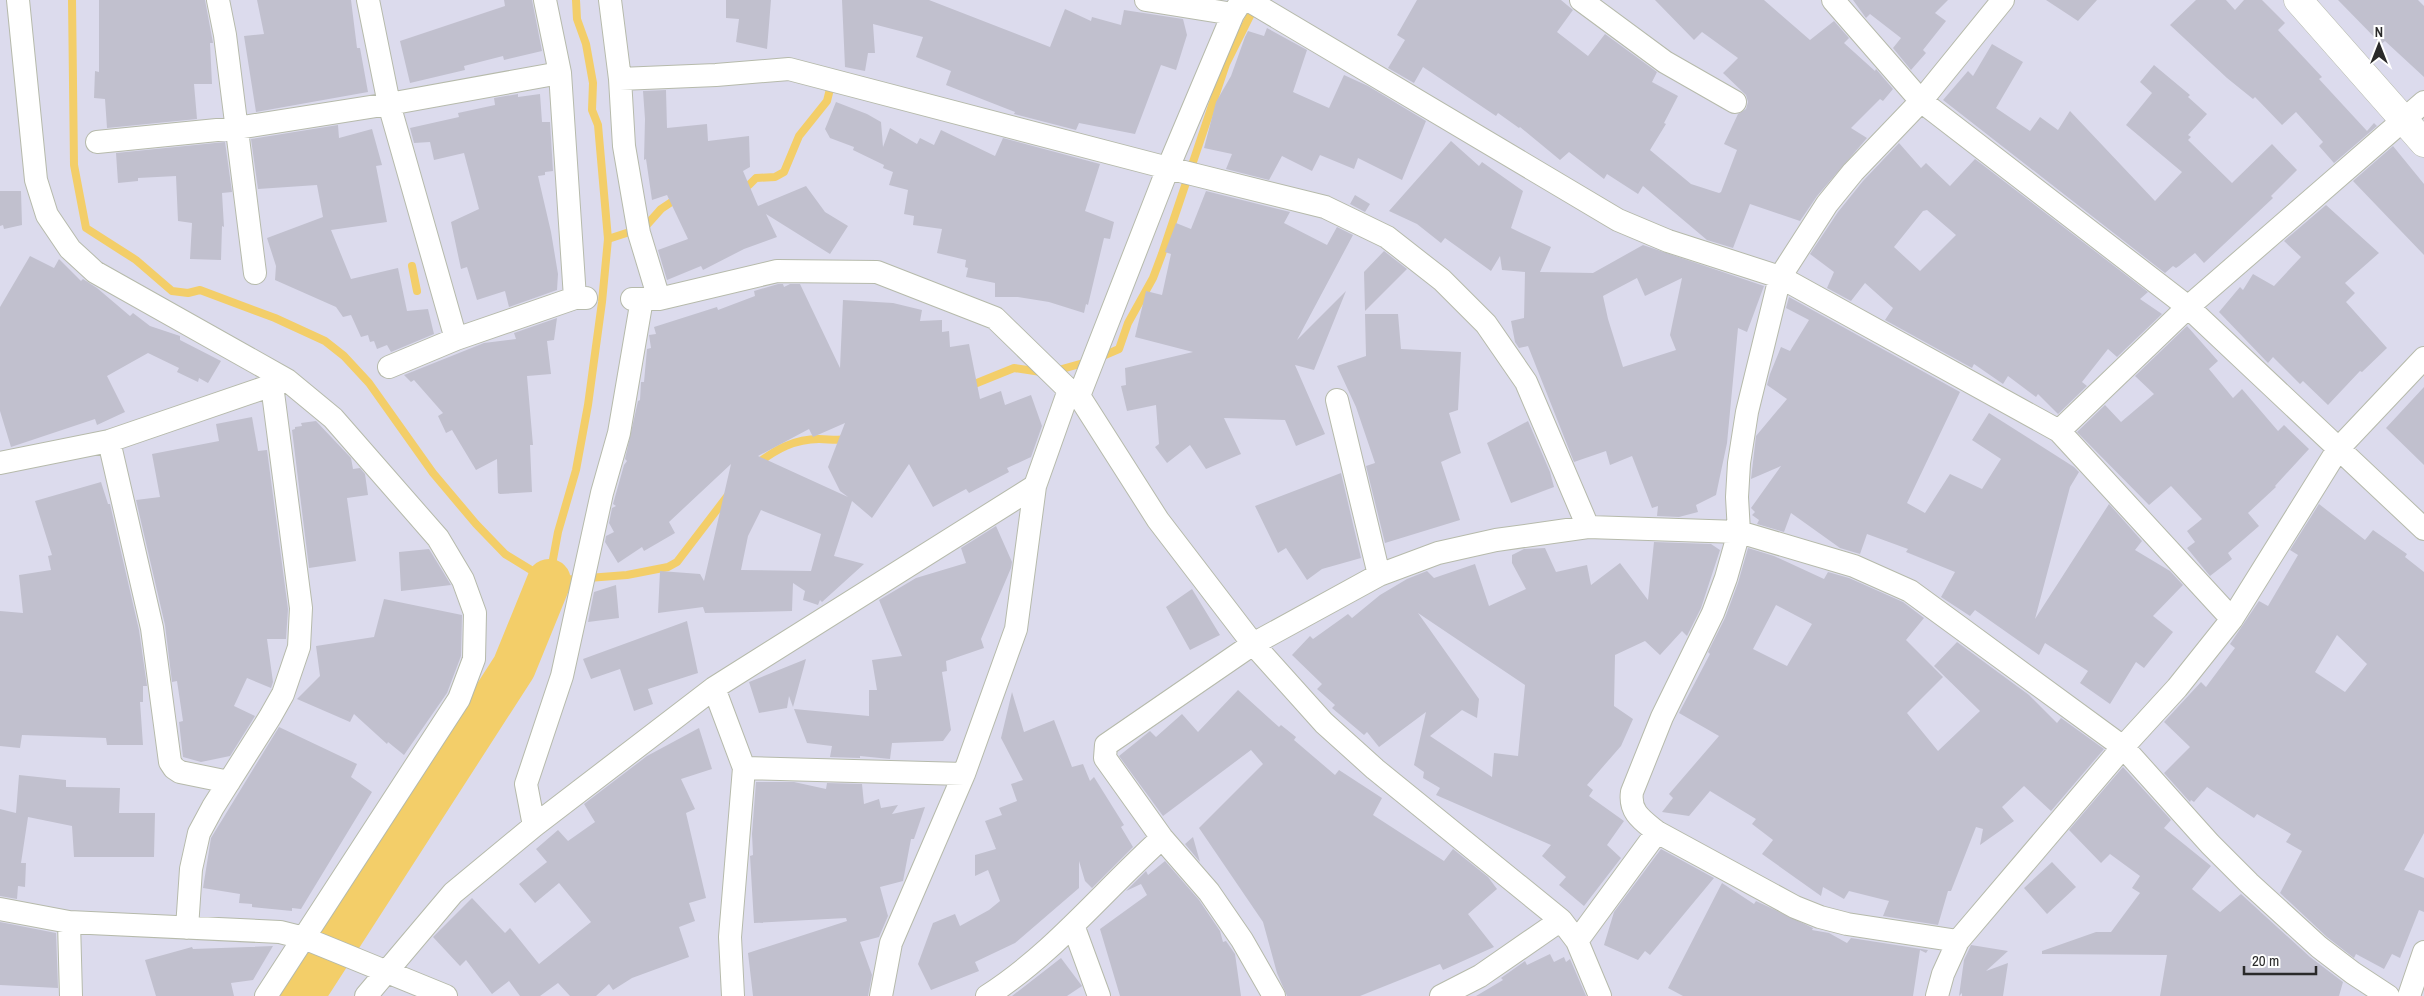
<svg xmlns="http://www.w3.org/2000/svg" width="2424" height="996" font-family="'Archivo Narrow',sans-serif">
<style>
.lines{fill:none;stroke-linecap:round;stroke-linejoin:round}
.stream{stroke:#f3ce69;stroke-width:8}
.river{stroke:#f3ce69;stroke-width:44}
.building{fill:#c1c0ce;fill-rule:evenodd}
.street-casing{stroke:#b6baab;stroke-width:24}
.secondary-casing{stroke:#b6baab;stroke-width:29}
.street{stroke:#fff;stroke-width:22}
.secondary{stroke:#fff;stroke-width:28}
</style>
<rect width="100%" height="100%" fill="#dcdbed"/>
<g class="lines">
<path class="stream" d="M72,0L74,165L86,228L136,260L172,291L188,293L200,290L275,318L325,341L344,356L369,383L433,473L476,524L505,554L549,581L627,575L668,567L677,562L729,494
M740,190L749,185L756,178L775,177L784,172L799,136L827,101L830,89
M608,239L645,227L661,209L679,197
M412,266L417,291
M1098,358L1119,349L1128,323L1153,278L1162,254L1226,64L1255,6
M1055,371L1087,362
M967,387L1014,368L1041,372
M757,464C776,449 795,439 819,439C828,439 838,441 847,439
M549,581L558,532L576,470L588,405L602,302L608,239L598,125L592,110L593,83L586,44L577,19L576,0"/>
<path class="river" d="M302,996L514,667L549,581"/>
</g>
<path class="building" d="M99,0H205L213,43H210L212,84H194L197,119L107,128L105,99L94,98L95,71L99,72Z
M257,0H351L357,48H360L368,92L256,112L244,36L264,34Z
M504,0H532L542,51L504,60L503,56L464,66L465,70L410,83L400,41L505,6Z
M726,0H771L767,49L736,42L739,19L726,18Z
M842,0H929L1050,47L1065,9L1091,21L1092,17L1121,25L1124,10L1183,19L1187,35L1176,70L1161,65L1135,134L1079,123L1076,130L1014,114L1015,112L946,85L951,71L916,57L923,37L873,24L875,53H868L865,71L845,67Z
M1417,0H1561L1573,10L1557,32L1588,56L1605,34L1657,72L1652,82L1678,96L1664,123L1666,124L1650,150L1691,184L1719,193L1721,192L1737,150L1724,144L1738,114L1746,109L1748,102L1746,95L1723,73L1738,58L1702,32L1694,40L1655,0H1764L1810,40L1834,21L1849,38L1844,43L1875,71L1876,69L1893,89L1883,101L1880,99L1851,128L1867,138L1817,196L1800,221L1750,204L1733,248L1707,240L1643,186L1638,194L1607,174L1604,179L1569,152L1560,160L1520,127L1519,128L1498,113L1496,116L1423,67L1414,83L1388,68L1405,40L1397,35Z
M1853,0H1948L1935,13L1946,21L1923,50L1926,53L1911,70L1893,48L1901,38L1870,14L1866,18Z
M2046,0H2097L2078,21Z
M2196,0H2226L2235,10L2244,0H2262L2285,23L2278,30L2322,77L2319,79L2367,131L2374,123L2377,126L2334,163L2319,146L2323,142L2296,112L2282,125L2255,97L2253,99L2227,78L2170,25Z
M2338,0H2418L2424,6V77L2385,41L2381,44Z
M1267,28L1307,50L1293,92L1329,108L1344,75L1368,86L1426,121L1402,180L1358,158L1354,169L1320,155L1312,171L1282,156L1269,180L1226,169L1232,154L1204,148L1216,102L1231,76L1245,37L1248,31L1264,36Z
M1992,44L2023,62L1996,108L2030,131L2040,117L2058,130L2070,111L2155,201L2182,172L2126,125L2152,93L2140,82L2154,65L2190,95L2188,97L2207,114L2188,135L2191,137L2188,140L2232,183L2272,144L2297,170L2271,196L2273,198L2204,263L2195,253L2179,266L2176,268L2173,266L2165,273L1943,100L1968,71L1973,76Z
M666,90L667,128L707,124L708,141L749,136L750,167L743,171L758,206L806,186L825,212L848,226L830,254L766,214L777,237L744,249L703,270L701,266L667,280L658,250L688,239L667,195L652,200L646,159L644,160L645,119L643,91Z
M518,94V97L540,94L542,122H550L553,171L545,172V175L538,176L551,232L558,274L557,290L509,307L505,291L477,300L467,267L461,269L451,222L479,209L464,153L434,160L430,142L414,143L410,128L459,117L458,113L495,105L494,98Z
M836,102L867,114L881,122L883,147L890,128L917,144L920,138L934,145L941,130L995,156L1003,138L1100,164L1085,211L1114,222L1110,239L1104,238L1088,305L1086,304L1084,313L1049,302L1018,297H995V283L966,277L968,268L965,267L966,260L937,253L942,229L913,225L914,216L904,214L908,190L889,185L893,172L883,168L884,165L853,150L854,147L830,138L825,129Z
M338,125L339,138L372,129L382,165L376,166L387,222L331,230L351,279L398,268L407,311L428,309L434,334L391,352L387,345L377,349L374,341L370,342L368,335L361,337L351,315L343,317L336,307L275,280L276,266L267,238L323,217L317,185L258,189L251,139Z
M1451,141L1479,166L1482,162L1523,191L1511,228L1551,247L1540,272L1593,273L1643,245L1764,286L1747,332L1738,328L1727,443L1716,495L1696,505L1698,512L1679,517L1657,516L1658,506L1652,508L1632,456L1610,465L1606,451L1574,462L1528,346L1519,348L1515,342L1511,321L1524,318L1525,272L1502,270L1500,256L1491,271L1445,238L1441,243L1417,224L1389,211ZM1637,278L1645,296L1682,278L1670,335L1676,350L1623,367L1608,319L1603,296Z
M225,142L232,192L222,193L224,227L222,226L221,260L190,259L192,223L178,221L176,176L138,178V181L118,183L116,153Z
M1899,143L1921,168L1926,163L1950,186L1975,159L2148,292L2140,299L2162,314L2117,357L2108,349L2082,382L2087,386L2058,414L2038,394L2036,397L2008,376L2003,384L1974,364L1972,368L1885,320L1893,308L1865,283L1851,301L1827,288L1834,272L1810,254L1838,212L1863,181ZM1927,210L1956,235L1920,271L1894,247L1923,211Z
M2393,146L2424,184V255L2353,181Z
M0,191H21L22,225L4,229L3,225L0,226Z
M1206,191L1290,212L1284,223L1327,245L1337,227L1353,235L1297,340L1346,291L1314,370L1295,365L1325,434L1296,446L1285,420L1224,418L1241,454L1206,469L1190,445L1167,463L1155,447L1159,444L1156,405L1127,411L1121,386L1126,385L1125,368L1193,352L1135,337L1146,291L1162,295L1171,254L1165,252L1176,223L1191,229Z
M1355,195L1370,204L1365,212L1350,204Z
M2326,205L2379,253L2345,283L2355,293L2346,302L2387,348L2362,372L2360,371L2328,405L2303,381L2300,384L2273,357L2268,363L2219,312L2240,287L2243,290L2253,274L2274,286L2301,257L2284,241Z
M1384,251L1407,269L1365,311L1364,272Z
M30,256L54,268L59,259L81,281L83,279L97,288L130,316L133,313L150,326L180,336V340L221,361L208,383L199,378L198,382L177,372L179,368L148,353L107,376L125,412L97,425L95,419L11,447L0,411V307Z
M778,284H783L784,287L790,284H800L840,368L843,300L893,303L922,310L920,321L942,320V332L949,331L950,347L969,344L980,399L1001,391L1005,405L1031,395L1042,426L1031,457L1007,468L1009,472L969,493L966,489L933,507L909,464L872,518L852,501L834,556L864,564L822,602L820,600L818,605L803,600L805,591L793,583L792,611L705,613L703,607L658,613L660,571L700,574L704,581L731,464L669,522L675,533L644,551L642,547L618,563L605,542L606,536L614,532L609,523L612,508L616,506L613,504L624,465L627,461L625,459L638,401L640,400L641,382H644L647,349L651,348L649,335L656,334L654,327L717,307L718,310L755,296L754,291ZM845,423L828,467L840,491L848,497L758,456L809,429L813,437ZM761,510L821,534L811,571L741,570L748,536Z
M1789,297L1960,392L1907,503L1925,513L1950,474L1982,489L2001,459L1972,440L1989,413L2074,467L2079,472L2070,487L2035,619L2109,504L2142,541L2135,550L2170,571L2183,585L2153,616L2173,632L2144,668L2136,662L2110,704L2080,683L2088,671L2045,643L2039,655L1975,610L1970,616L1941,597L1955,572L1906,552L1908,549L1867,534L1860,554L1840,548L1791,513L1784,532L1757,524L1759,520L1752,515L1755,512L1751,508L1781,466L1751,479L1756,436L1787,399L1767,385L1770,374L1781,347L1790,351L1809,320L1786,308Z
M1365,314H1398L1401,349L1461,352L1458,410L1449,413L1461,453L1441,462L1460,520L1385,543L1366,466L1375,463L1356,407L1337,366L1366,356Z
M557,318L554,340L547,341L551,374L527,376L533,445H530L532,492L500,494L498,493L497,459L476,470L452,430L446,433L438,416L443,413L414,380L411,382L404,375L484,343L516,339L514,333Z
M2187,326L2218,361L2209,369L2233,398L2242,389L2278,431L2284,425L2309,449L2275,486L2276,487L2248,513L2259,526L2228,553L2232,559L2210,576L2187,548L2195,542L2187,531L2202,519L2171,486L2149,505L2077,432L2105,405L2121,422L2154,394L2135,376Z
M2424,387V465L2386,428Z
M252,417L258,451L267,450L288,609L286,639H267L273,682L271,688L247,678L234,706L255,716L230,756L201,762L183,757L179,722L183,721L177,681L172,682L165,625L136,500L160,497L152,454L219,441L216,424Z
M316,421L351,458L353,469L360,468L365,474L368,495L347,498L356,561L309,568L292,430L295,429V427L302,426L301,423Z
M1528,421L1550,472L1554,487L1511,503L1487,443Z
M1341,473L1361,558L1322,569L1307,580L1286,548L1278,553L1255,506Z
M101,482L108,504H110L139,630L147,686H143V702H140L143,745H107L106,738L22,735L20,748L0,746V611L23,613L19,575L51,570L48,556L52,555L35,501Z
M2319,504L2365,540L2373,530L2407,554L2405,557L2424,572V833L2404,870L2424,878V912L2419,910L2400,958L2392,954L2384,969L2356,954L2354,958L2327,937L2280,893L2302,851L2286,842L2291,834L2257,814L2254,818L2207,787L2194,802L2191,800L2190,802L2164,773L2190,747L2164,722L2201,682L2206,687L2235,648L2230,644L2259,601L2268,606L2298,555L2290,550ZM2337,635L2367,664L2345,692L2315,672Z
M996,526L1012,562L1011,568L981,639L984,648L946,661L947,671L942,672L951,730L943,741L892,743L890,759L860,756V758L830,757L832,746L807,743L794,709L869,716V690H877L872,660L902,656L879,600L916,578L966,563L961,548Z
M1654,542L1711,544L1720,550L1701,608L1687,636L1682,631L1660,655L1645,641L1615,655L1614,706L1633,719L1621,746L1587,785L1593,790L1589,796L1624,821L1607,845L1621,858L1584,906L1559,885L1566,877L1542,856L1551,845L1436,795L1440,788L1423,778L1424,772L1414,765L1426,712L1379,747L1367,732L1364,735L1332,708L1335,705L1317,689L1322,684L1292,655L1310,636L1313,639L1348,614L1352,618L1380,595L1407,579L1427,571L1434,578L1475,564L1489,606L1526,589L1512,563V555L1524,549L1545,548L1556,572L1587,565L1591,585L1620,563L1648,600ZM1418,613L1525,685L1518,756L1494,753L1492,777L1430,736L1462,710L1477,718L1479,699Z
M1748,548L1774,556L1824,579L1828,572L1849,578L1903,602L1924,618L1906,640L1943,677L1907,713L1938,751L1980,711L1934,666L1957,642L2029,695L2057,723L2061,718L2104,749L2051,811L2024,786L2002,807L2014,821L1980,845L1983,829L1976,827L1951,891H1948L1938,925L1883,916L1889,901L1849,891L1844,899L1823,887L1821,896L1762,854L1773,840L1752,824L1756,819L1710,791L1689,816L1662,812L1673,798L1669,794L1719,736L1679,713L1710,654L1708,652L1725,618L1738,583ZM1776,605L1812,624L1787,666L1753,649Z
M429,549L451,585L401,591L399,552Z
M616,585L619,618L588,622L594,592Z
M1192,589L1220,635L1190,650L1166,607Z
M384,599L462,615L461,656L447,693L404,755L388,742L387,744L354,714L350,722L297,699L320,676L316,646L374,637Z
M687,621L698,673L648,689L653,704L634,711L620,669L591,679L583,659Z
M806,659L793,707L789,696L787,708L759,713L749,682Z
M1238,690L1279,727L1281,725L1296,737L1294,740L1335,775L1339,770L1382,798L1373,815L1444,861L1453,849L1488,877L1497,889L1468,914L1494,947L1443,970L1440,964L1360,996H1287L1277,973L1263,922L1199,828L1263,764L1251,750L1163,816L1119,756L1150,731L1156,737L1182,714L1198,732Z
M1012,692L1024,732L1054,720L1072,767L1083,764L1090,781L1094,777L1124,825L1121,827L1133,847L1092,888L1085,881L1079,861V888L1015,943L975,962L979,971L931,990L918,964L933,923L955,914L960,926L989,910L1000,901L988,870L975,876V855L996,849L985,821L1002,815L999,808L1017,801L1011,784L1023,780L1001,738Z
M279,727L357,764L351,777L372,792L301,909L292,908V911L252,907V904L239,903L240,894L203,888L211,838Z
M699,728L712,769L681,779L695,809L686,813L706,898L689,903L695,921L679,927L689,957L632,978L613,990L609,984L596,996H570L558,983L540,996H520L509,981L492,994L466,960L460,966L433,937L472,898L505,933L510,928L539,964L591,922L559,883L535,903L519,884L547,862L536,849L558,830L568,841L595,822L584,804L647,756Z
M2123,767L2171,820L2164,828L2211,866L2192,889L2220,912L2241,894L2310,957L2343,982L2339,996H2160L2167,955L2042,954V951L2096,932H2111L2140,893L2132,888L2140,876L2110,854L2101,863L2069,830Z
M19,775L66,780V787L120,788L119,813H155L154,857H74L72,826L28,817L21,863H26L25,887L18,886L17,899L0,896V809L16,813Z
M756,782H794L826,789L827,783L862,784L864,804L879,799L881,808L898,805L892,814L925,807L914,839H911L903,881L880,887L888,916L879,937L860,942L872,975L868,996H753L748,953L847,921L846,918L754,923L750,856L753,855L752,834Z
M1193,837L1200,862L1185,844Z
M1661,849L1714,878L1650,955L1645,951L1638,960L1604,945L1614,912Z
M1165,861L1199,900L1220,931L1223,942L1226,941L1235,954L1241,996H1120L1100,929L1147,895L1141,884L1126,891L1146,871L1148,875Z
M2052,862L2076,887L2047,914L2024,888Z
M1722,883L1754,904L1756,901L1813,928L1812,930L1829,933L1847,943L1851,938L1928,950L1926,953L1920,950L1913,996H1683L1668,988Z
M0,922L56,933L58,988L0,985Z
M1971,945L2008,951L1986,971L2008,963L2003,996H1962V993L1959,996L1964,960Z
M273,946L253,980L231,983L234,996H156L145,960L192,947L193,949Z
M1550,954L1554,962L1564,957L1566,962L1570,959L1586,996H1476L1503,980L1501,978L1525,961L1527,965Z
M1061,958L1082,986L1067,996H1012Z"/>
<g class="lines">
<g class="street-casing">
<path id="street" d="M18,0L36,180L47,215L70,249L95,272L287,380L333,418L438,538L463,580L475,613L474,659L459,699L266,996
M218,0L225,35L255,273
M368,0L389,104L456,339
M545,0L560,73L575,298
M610,0L620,79L624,146L639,233L659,299
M1146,0L1233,14
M1248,0L1618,220L1668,241L1780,277L2059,431L2232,619
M1581,0L1665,62L1735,102
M1833,0L1921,101L2188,307L2424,529
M620,79L716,75L789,69L1168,168L1325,207L1387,237L1442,280L1486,324L1526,382L1588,527
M97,142L237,128L389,104L560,73
M632,299H659L777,271L877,272L995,318L1069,390L1079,396L1158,520L1253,644L1324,723L1375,769L1561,920L1577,941L1600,996
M389,367L456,339L575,298H586
M1079,396L1168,168L1233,14L1242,0
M1337,400L1379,575
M2059,431L2188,307L2424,102
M109,441L152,628L170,762L174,768L180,772L229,782
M0,463L109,441L284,381
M714,688L744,768L730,937L733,996
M744,768L964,774
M534,826L526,784L562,676L602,493L619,433L642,299
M1657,832L1795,907L1820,917L1847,924L1958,941
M0,909L69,922L280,932L304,938L446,996
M69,922L71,996
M1073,925L1099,996
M187,928L191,869L199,833L213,807L270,717L283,694L299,647L301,608L272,385
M1577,941L1657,832C1642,820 1629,812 1632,792L1662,717L1713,613L1726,578L1739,532L1737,497L1739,463L1747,412L1780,277L1827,204L1853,172L1921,101L2003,0
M366,996L453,893L534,826L714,688L1035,486L1069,390
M881,996L891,943L964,774L1016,629L1035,486
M987,996C1053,954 1103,891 1162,838
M1274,996L1242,940L1209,892L1162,838L1105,758L1106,745L1253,644L1379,575L1438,553L1496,540L1588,527L1739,532L1854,566L1910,591L1962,629L2123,747L2210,844L2249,883L2319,947L2353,973L2388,996
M1441,996L1480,976L1561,920
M1937,996L1943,974L1958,941L2123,747L2177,688L2232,619L2338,449L2424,358
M2409,996L2424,952"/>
</g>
<g class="secondary-casing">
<path id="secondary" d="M2298,0L2424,143"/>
</g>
<use href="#street" class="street"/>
<use href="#secondary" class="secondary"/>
</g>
<g transform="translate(2379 45)" stroke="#ffffff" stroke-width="4" paint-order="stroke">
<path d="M0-4L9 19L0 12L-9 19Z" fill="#2a2a2a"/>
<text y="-8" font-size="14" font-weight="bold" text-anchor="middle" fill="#2a2a2a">N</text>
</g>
<path d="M2244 966v8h72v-8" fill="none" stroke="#2a2a2a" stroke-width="2.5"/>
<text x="2252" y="966" font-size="15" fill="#2a2a2a" stroke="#ffffff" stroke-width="4" paint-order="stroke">20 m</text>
</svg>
